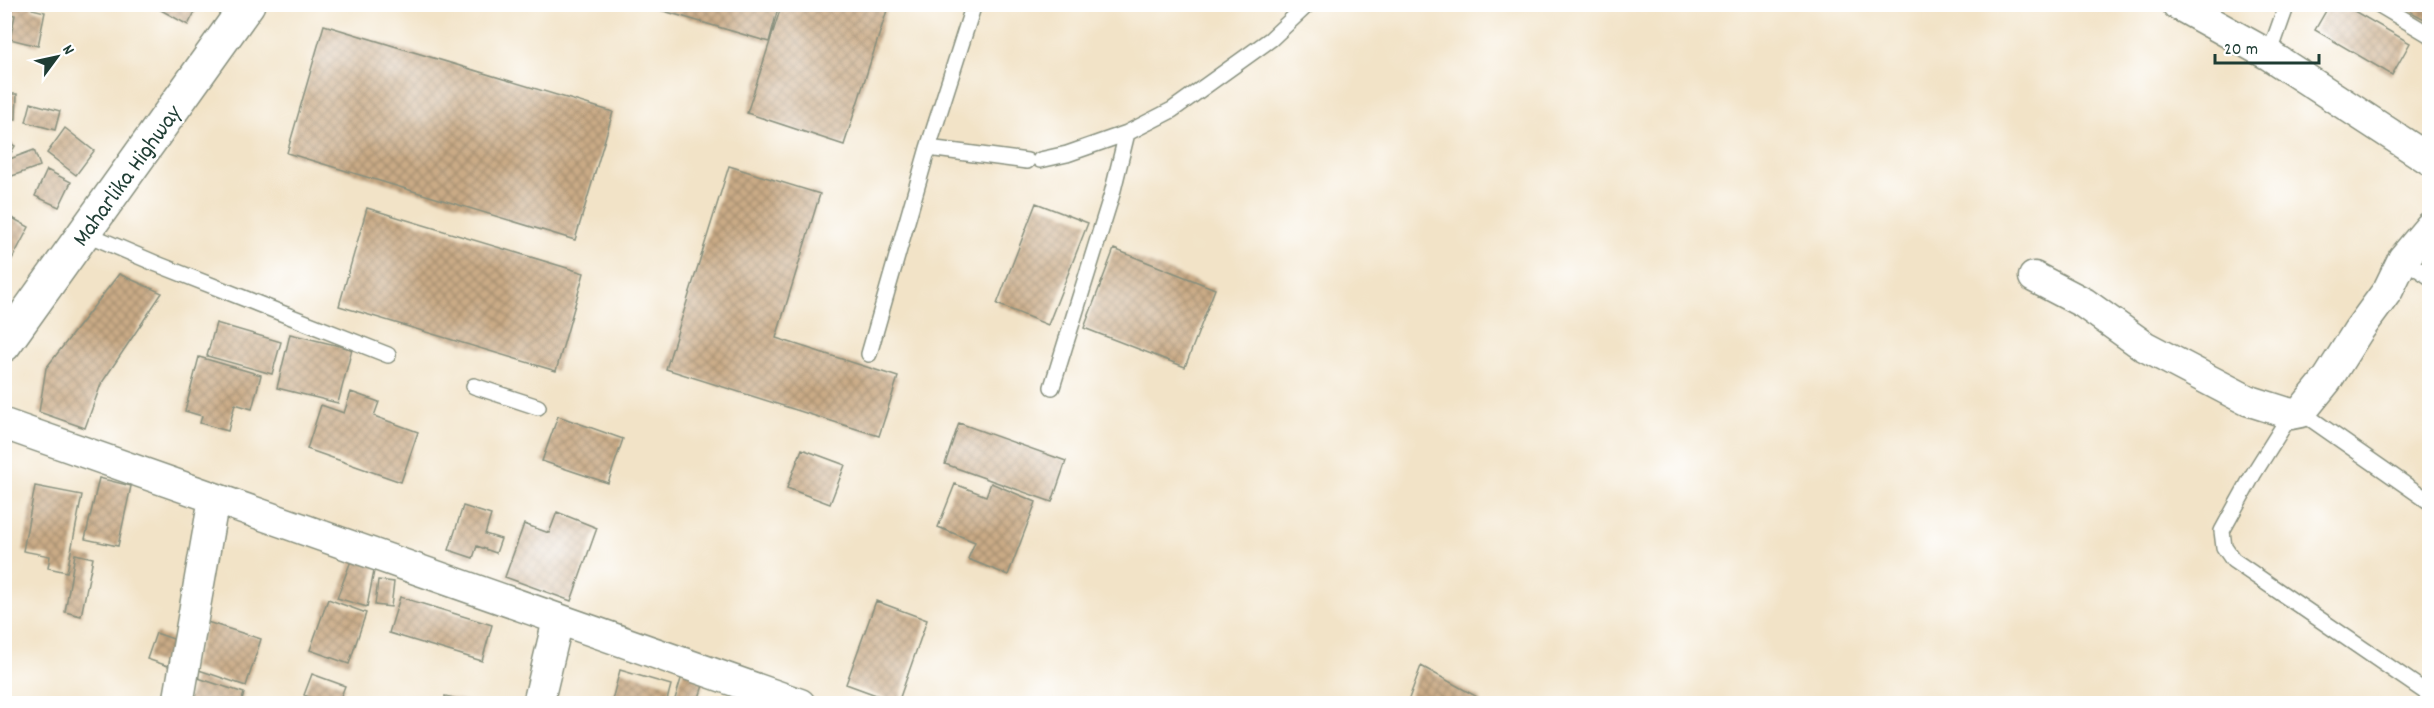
<svg xmlns="http://www.w3.org/2000/svg" width="2434" height="708" font-family="Dekko,sans-serif">
<style>
.building{fill:url(#building-cross-hatch)}
.lines{fill:none;stroke-linecap:round;stroke-linejoin:round}
.service-casing{stroke:#88907e;stroke-width:18}
.minor-casing{stroke:#88907e;stroke-width:33}
.primary-casing{stroke:#88907e;stroke-width:36}
.service{stroke:#fff;stroke-width:15}
.minor{stroke:#fff;stroke-width:30}
.primary{stroke:#fff;stroke-width:33}
.labels{text-anchor:middle;stroke-width:5;stroke-linejoin:round;paint-order:stroke}
.street-label{font-size:24px;fill:#1f3d34;stroke:#fff}
</style>
<defs>
<pattern id="building-cross-hatch" width="8" height="8" patternUnits="userSpaceOnUse" patternTransform="scale(1.5)"><rect width="8" height="8" fill="#caab86"/><path d="M0 0l8 8M0 8l8-8" fill="none" stroke="#a38c6e"/></pattern>
</defs>
<rect width="100%" height="100%" fill="#fff"/>
<filter id="ink" filterUnits="userSpaceOnUse"><feTurbulence type="fractalNoise" baseFrequency=".0167" numOctaves="2"/><feDisplacementMap in="SourceGraphic" scale="12" xChannelSelector="R" yChannelSelector="G"/><feConvolveMatrix kernelMatrix="1 2 1 2 8 2 1 2 1" color-interpolation-filters="sRGB"/></filter>
<filter id="wash" filterUnits="userSpaceOnUse"><feTurbulence type="fractalNoise" baseFrequency=".008" numOctaves="4" result="noise"/><feDisplacementMap in="SourceGraphic" scale="24" xChannelSelector="R" yChannelSelector="G"/><feGaussianBlur stdDeviation="1.35" result="paint"/><feColorMatrix in="noise" values="0 0 0 0 0 0 0 0 0 0 0 0 0 0 0 0 0 1.4 0 .05"/><feComposite in="paint" operator="in"/></filter>
<g filter="url(#wash)">
<rect width="100%" height="100%" fill="#f2e3c7"/>
<g id="blocks">
<path class="building" d="M4,4H32V9L45,12L38,46L10,39L15,15L4,13Z
M150,4H199L188,25Z
M640,4H779L769,42Z
M782,4H889L844,145L747,113Z
M2330,4H2342L2410,43L2392,75L2315,30Z
M2415,4H2430V22L2411,12Z
M324,25L613,112L575,240L287,153Z
M4,94H17L16,119H4Z
M31,103L60,111L55,130L26,122Z
M65,128L94,151L76,175L47,153Z
M4,139L15,146L7,160L34,150L40,166L12,176L6,161L4,164Z
M729,166L820,194L776,338L898,377L879,436L666,369Z
M47,170L71,182L59,207L35,196Z
M1036,203L1088,223L1048,325L997,304Z
M367,208L584,273L556,371L339,306Z
M5,214L29,227L11,261L5,257Z
M1114,249L1215,289L1185,367L1084,328Z
M119,274L162,293L101,384L85,428L39,412L46,368Z
M216,323L281,342L272,374L207,356Z
M290,334L352,349L338,403L277,388Z
M199,357L261,375L252,409L235,404L228,431L200,423L202,416L185,411Z
M351,392L379,402L374,416L418,432L401,482L307,449L321,405L344,413Z
M558,416L623,439L608,483L542,461Z
M959,423L1066,461L1052,502L945,464Z
M802,449L845,465L830,504L787,488Z
M99,478L131,486L118,546L85,539Z
M991,483L1036,502L1008,575L968,559L975,542L938,527L955,484L986,496Z
M35,486L82,495L67,572L48,568L50,556L23,551Z
M463,506L491,515L485,534L501,539L496,553L477,546L473,558L449,550Z
M557,512L597,528L571,601L505,577L524,524L549,533Z
M75,554L93,558L81,616L65,612Z
M352,558L375,566L367,607L337,598Z
M378,580L394,582L391,607L375,605Z
M400,597L492,625L482,661L389,633Z
M328,599L366,613L349,664L310,650Z
M876,601L927,620L898,703L846,684Z
M207,622L261,639L246,686L193,668Z
M156,633L176,640L168,666L147,659Z
M1421,666L1481,699L1479,704H1407Z
M684,669L706,676L697,704L675,699Z
M620,670L671,685L666,704H611Z
M312,674L345,686L338,704H327L304,695Z
M195,677L244,693L241,704H187Z
M445,696L475,703V704H444Z"/>
</g>
</g>
<g filter="url(#ink)">
<use href="#blocks" fill-opacity="0" stroke="#88907e" stroke-width="1.5"/>
<g class="lines">
<g class="service-casing">
<path id="service" d="M2378,4L2430,35
M2269,55L2287,4
M928,148L1027,161
M1040,160L1067,154L1127,133L1172,110L1271,39L1308,4
M85,233L157,264L388,355
M2403,259L2430,277
M869,354L928,148L974,4
M474,386L538,407
M1052,387L1112,194L1127,133
M2301,412L2430,502
M2291,414L2254,473L2222,531L2224,547L2233,560L2430,695"/>
</g>
<g class="minor-casing">
<path id="minor" d="M2177,4L2269,55L2430,160
M2034,277L2084,303L2144,346L2247,400L2291,414L2301,412L2327,380L2358,331L2388,290L2403,259L2430,227
M4,424L800,704
M178,704L214,498
M538,704L558,620"/>
</g>
<g class="primary-casing">
<path id="primary" d="M4,345L248,4"/>
</g>
<use href="#service" class="service"/>
<use href="#minor" class="minor"/>
<use href="#primary" class="primary"/>
</g>
</g>
<g class="labels">
<g class="street-label">
<text transform="translate(126 175) rotate(-54)" y="8">Maharlika Highway</text>
</g>
</g>
<rect width="2434" height="708" fill="none" stroke="#fff" stroke-width="24"/>
<g transform="translate(57 57) rotate(57)" stroke="#ffffff" stroke-width="4.5" paint-order="stroke">
<path d="M0-4.5L10 22L0 15L-10 22Z" fill="#1f3d34"/>
<text y="-9" font-size="16" font-weight="bold" text-anchor="middle" fill="#1f3d34">N</text>
</g>
<path d="M2215 54v9h104v-9" fill="none" stroke="#1f3d34" stroke-width="3"/>
<text x="2224" y="54" font-size="18" fill="#1f3d34" stroke="#ffffff" stroke-width="4.5" paint-order="stroke">20 m</text>
</svg>
